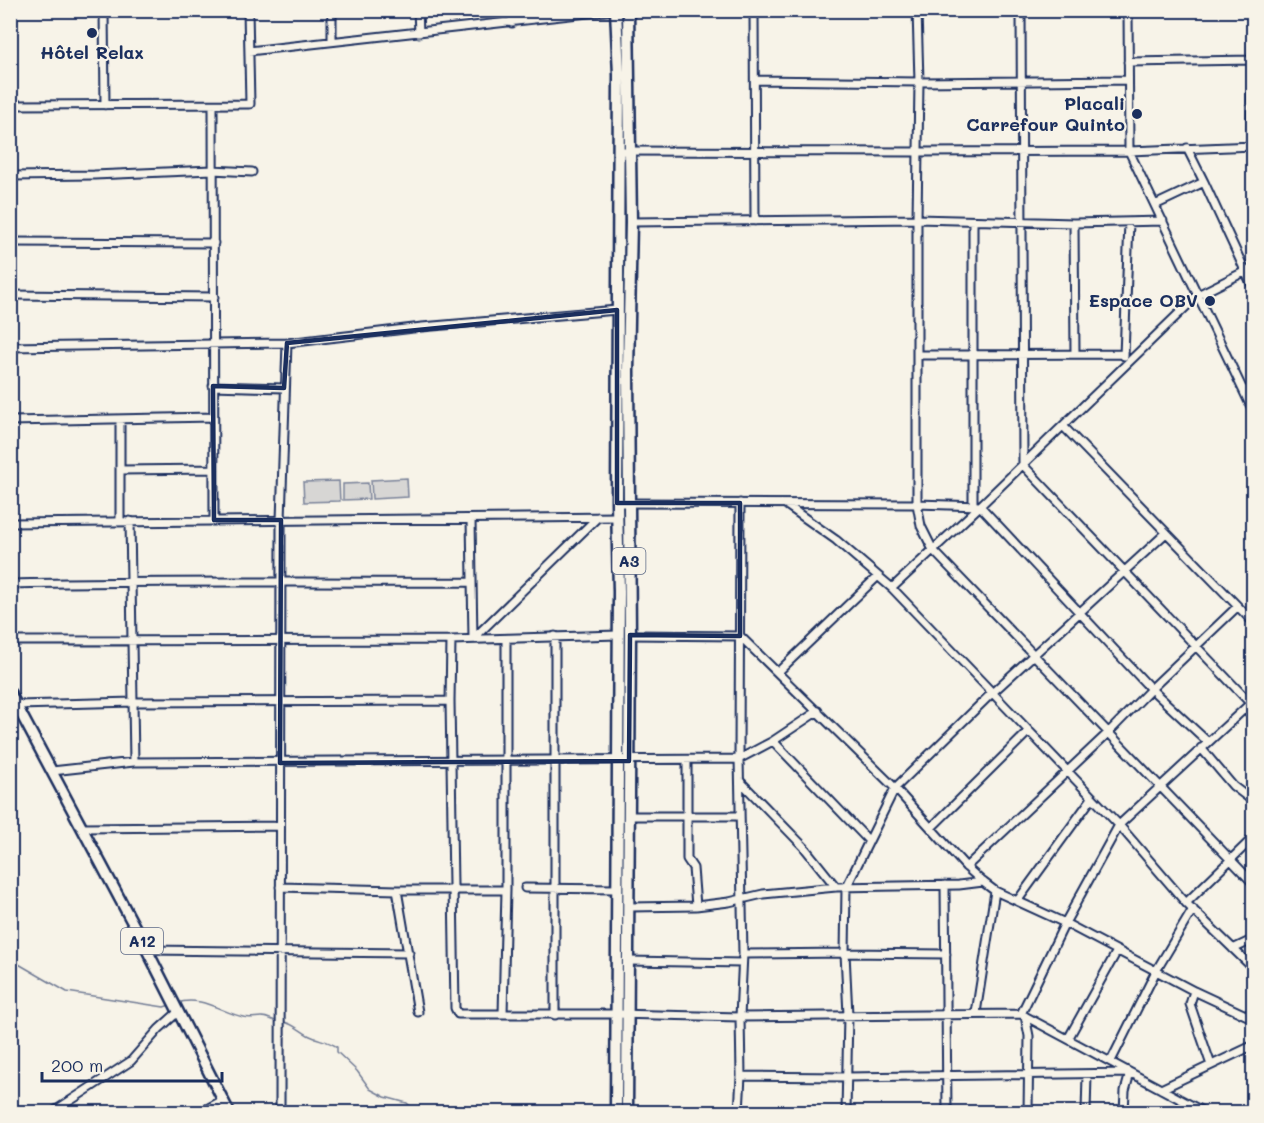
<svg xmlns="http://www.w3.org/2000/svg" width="1264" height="1123" font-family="Mali,sans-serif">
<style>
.green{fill:#d7d6d4;stroke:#798299;stroke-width:1.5}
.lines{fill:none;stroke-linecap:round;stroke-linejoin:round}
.stream{stroke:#727c95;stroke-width:1.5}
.minor-casing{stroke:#1b2f5e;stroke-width:11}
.major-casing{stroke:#1b2f5e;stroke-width:14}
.highway-casing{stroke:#1b2f5e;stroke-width:15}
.minor{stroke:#f7f3e8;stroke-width:7}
.major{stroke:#f7f3e8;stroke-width:9}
.highway{stroke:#f7f3e8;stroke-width:10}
.marked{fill:none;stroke:#1b2f5e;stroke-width:4.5;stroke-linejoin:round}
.poi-dot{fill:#1b2f5e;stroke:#f7f3e8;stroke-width:2}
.labels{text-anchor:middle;stroke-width:4.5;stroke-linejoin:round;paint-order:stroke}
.shield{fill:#f7f3e8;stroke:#5d6a87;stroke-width:1.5}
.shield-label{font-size:16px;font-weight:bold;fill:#1b2f5e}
.poi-label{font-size:18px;font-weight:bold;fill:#1b2f5e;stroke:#f7f3e8;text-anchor:end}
</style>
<rect width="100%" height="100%" fill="#f7f3e8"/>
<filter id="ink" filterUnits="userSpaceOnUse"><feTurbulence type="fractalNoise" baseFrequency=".0167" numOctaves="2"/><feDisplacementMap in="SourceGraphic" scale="12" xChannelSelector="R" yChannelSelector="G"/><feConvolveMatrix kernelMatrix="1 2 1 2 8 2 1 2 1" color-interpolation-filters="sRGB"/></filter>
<g filter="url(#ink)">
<path class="green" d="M407,478L408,497L372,499L371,480Z
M339,481L340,501L304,502L303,482Z
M368,483L369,499L343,500V484Z"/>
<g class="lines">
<path class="stream" d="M10,959L67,992L164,1007L170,1005
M177,1003C201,995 221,1012 243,1017C250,1019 255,1017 262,1017C267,1017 272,1020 276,1021
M284,1022C294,1024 301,1032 310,1036C319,1040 329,1041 337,1047V1052L357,1071L370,1089L385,1097L407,1103L416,1112"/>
<g class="minor-casing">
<path id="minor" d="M104,10L105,105
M332,10V41
M418,10L419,33
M512,10V23
M754,10L755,221
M917,10L919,82L917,219V504L921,526L933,550L1254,884
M1021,10L1023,465L1254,707
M1128,10L1129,151L1254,413
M1253,10L1251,147L1254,164
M249,51L615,10
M1128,62L1254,60
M755,80L919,82L1128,80
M10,105L250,104L248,10
M213,105L214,520
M618,151L918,152L1129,151L1254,146
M10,176L94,175L212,170L252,172
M1204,182L1254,290
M1155,205L1204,182L1187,148
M631,222L917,219L1074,223L1163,221
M1074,223L1075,354
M10,242L214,243
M10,295L214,297
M10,347L287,343L422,327L617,310
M917,355L1124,354
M1124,356L1129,222
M213,386L284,388
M1244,391L1254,387
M10,421L213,417
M1063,426L1254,623
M120,470L214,469
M617,503L917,504L980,506L1151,689L1208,742
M785,504L836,540L892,588L1119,825L1186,903L1254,969
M973,506V221
M471,519L473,639
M120,521V419
M130,521L134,762
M10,523L618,517
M10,584C164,580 318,583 472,582
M892,588L980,506L1198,295L1254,267
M630,635L740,636L895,788L966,867L983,882L995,891L1065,923L1194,991L1254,1019
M555,636V1015
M473,639L598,517
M451,640L450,701L455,1008L458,1014H616L740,1017L1021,1014L1204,1112
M10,641L451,640L618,635
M778,672L878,576
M17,705L134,702L450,701
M773,741L868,840
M1201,748L1233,786L1254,802
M687,760V859L693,868L696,906
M52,771L134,762L739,759L773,741L818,711
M741,782L804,847L836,887
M629,816H740
M83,828L280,826
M931,828L1028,732
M966,867L1108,733L1151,689L1237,607
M945,885L947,1112
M280,887L397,890H506
M525,888L617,889
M397,890L418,1012
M1018,900L1092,798
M1186,903L1254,837
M630,907L696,906L729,902L763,894L836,887L959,885L983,882
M1233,949L1254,939
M147,950L409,953
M743,954L845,953L946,954
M629,961L742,963
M1194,991L1190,1004L1211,1065
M976,1013L995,891
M503,1014L506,890V639
M1021,1014L1065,923L1119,825L1254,700
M1025,1016L1029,1036L1028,1112
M1068,1039L1117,951
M1111,1061L1156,971L1193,909
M741,1076L847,1077L1130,1073L1125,1091L1124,1112
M1161,1089L1254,1045
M53,1112L131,1061L159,1029L178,1012
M201,1112L223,1100
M280,1112L281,520L287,343
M739,1112L741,1076L740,1017L743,954L739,759L740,503
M846,1112L848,1015L845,953L846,888L895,788L991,694L1166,533
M1086,1112L1087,1075"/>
</g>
<g class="major-casing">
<path id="major" d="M10,693L147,950L229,1112"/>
</g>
<g class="highway-casing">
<path id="highway" d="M616,1112L619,592L617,503L619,75L616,10
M627,1112L630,635L628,371L631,222L628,10"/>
</g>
<use href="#minor" class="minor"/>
<use href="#major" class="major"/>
<use href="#highway" class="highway"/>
</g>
</g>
<path class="marked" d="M617,310V503H740V636L630,635L629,761L280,763L281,520H214L213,386L284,388L287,343Z"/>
<g class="poi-dot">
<circle cx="92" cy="33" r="6"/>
<circle cx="1137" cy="114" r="6"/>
<circle cx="1210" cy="301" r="6"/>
</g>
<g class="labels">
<g class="shield">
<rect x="612.5" y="548" width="33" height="26" rx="4.5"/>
<rect x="121" y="928" width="42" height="26" rx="4.5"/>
</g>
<g class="shield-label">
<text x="629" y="567">A3</text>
<text x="142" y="947">A12</text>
</g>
<g class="poi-label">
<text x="92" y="59" text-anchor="middle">Hôtel Relax</text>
<text x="1125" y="110">Placali<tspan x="1125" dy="21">Carrefour Quinto</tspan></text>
<text x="1198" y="307">Espace OBV</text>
</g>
</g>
<rect width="1264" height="1123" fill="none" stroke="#f7f3e8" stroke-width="36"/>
<rect x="18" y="18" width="1228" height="1087" fill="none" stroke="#1b2f5e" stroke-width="2" filter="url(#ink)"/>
<path d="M42 1072v9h180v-9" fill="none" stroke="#1b2f5e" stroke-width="3"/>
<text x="51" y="1072" font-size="18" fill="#1b2f5e" stroke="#f7f3e8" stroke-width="4.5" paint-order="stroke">200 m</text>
</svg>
